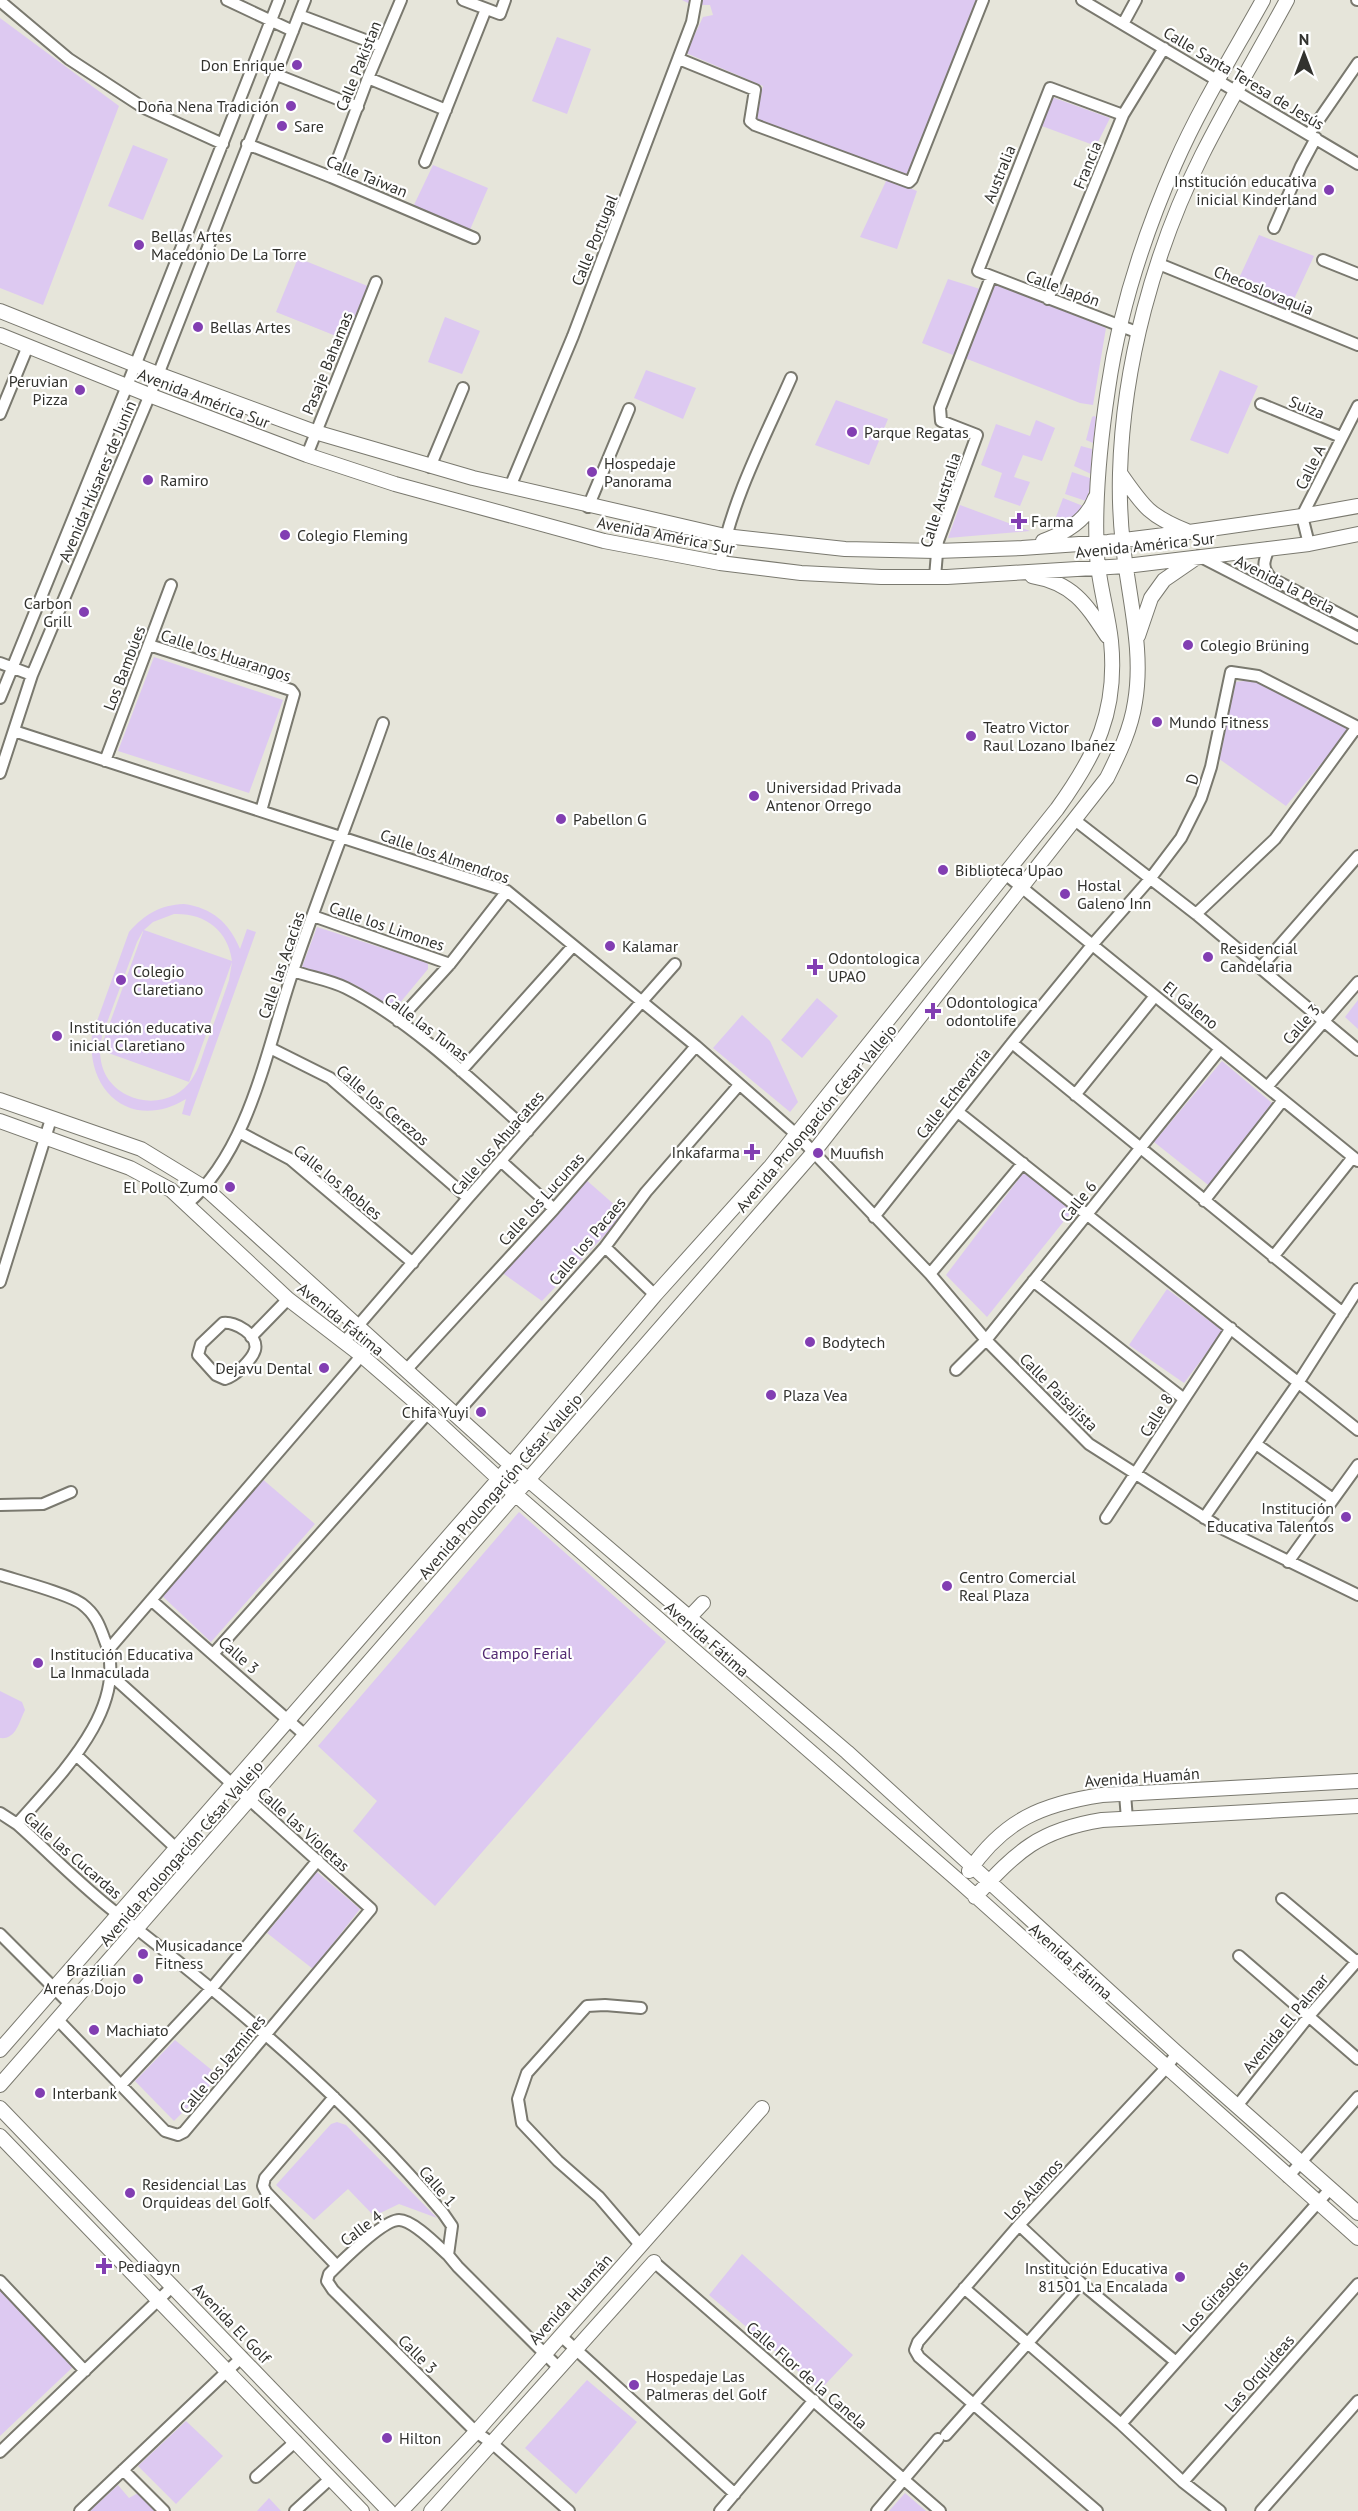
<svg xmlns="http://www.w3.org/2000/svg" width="1358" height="2511" font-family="'PT Sans',sans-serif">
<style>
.green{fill:#ddc9f1;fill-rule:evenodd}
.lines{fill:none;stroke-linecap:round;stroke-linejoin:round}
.minor-casing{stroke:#7a796f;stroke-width:14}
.major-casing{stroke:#7a796f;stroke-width:16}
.minor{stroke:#fff;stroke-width:10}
.major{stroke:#fff;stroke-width:14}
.poi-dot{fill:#823eb2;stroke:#fff;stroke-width:2}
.labels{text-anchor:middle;stroke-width:4.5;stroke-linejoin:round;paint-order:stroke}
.poi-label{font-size:16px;fill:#32322e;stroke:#fff;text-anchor:start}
.street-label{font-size:16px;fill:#32322e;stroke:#fff}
.park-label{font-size:16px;fill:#532a72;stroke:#fff}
</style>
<rect width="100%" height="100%" fill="#e6e5da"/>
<path class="green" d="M682,0H977L907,174L753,121L763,86L686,53L703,17L713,15L710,5H692Z
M0,18L119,106L43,305L0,288Z
M557,37L591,49L567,114L532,101Z
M1049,96L1110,118L1096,146L1039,125Z
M133,145L168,159L143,220L108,206Z
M433,165L488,188L469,232L413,207Z
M887,179L917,191L897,249L860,237Z
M1259,235L1314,256L1288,312L1234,289Z
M298,258L370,287L349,336L341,338L276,312Z
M948,279L980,289L953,355L922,343Z
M992,280L1106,328L1093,405L1080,403L962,357Z
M445,317L480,331L462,374L428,362Z
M646,370L696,388L683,419L634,398Z
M1220,370L1258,386L1228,454L1190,440Z
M836,400L888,419L869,465L815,445Z
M1094,416L1096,417L1093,443L1086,440L1092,417Z
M1036,420L1055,428L1042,461L1023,455L1014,477L1030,482L1020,506L994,497L1002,473L981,465L996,424L1030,436Z
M1081,446L1092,449L1091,474L1074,466Z
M1072,472L1093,479L1086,501L1065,494Z
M1063,498L1083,506L1075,518L1050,533Z
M960,505L1030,531L948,538Z
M154,657L283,700L249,793L118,751Z
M1255,680L1350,729L1286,806L1215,756L1234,682Z
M184,904C212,908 229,922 240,949L247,929L256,932L190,1116L182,1114L186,1099C134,1131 86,1094 92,1035L129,932C145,914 160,905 184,904ZM174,914C205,913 228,930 232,961L144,930L153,922ZM143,931V932L100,1050L102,1036L137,942ZM232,962L229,980C222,1001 214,1023 206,1045C202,1056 199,1069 192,1079C178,1101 149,1106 127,1095C109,1086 100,1070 100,1050L189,1082Z
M317,927L423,961L428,964V969L394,1010C379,1007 368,990 353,984C337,977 319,972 302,967Z
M817,998L838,1016L802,1058L781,1040Z
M1358,1000V1029L1345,1017Z
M742,1015L770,1041L798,1102L790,1112L713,1048Z
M1222,1061L1272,1103L1212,1188L1154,1142Z
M1024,1172L1072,1211L987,1317L946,1275Z
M584,1178L625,1214L542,1301L501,1272Z
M1167,1289L1223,1331L1184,1383L1129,1345Z
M260,1477L315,1524L211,1642L158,1592Z
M519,1512L666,1642L435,1906L353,1831L377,1801L318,1746Z
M0,1691L22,1702L25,1710C19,1722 16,1740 0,1738Z
M317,1872L360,1909L313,1969L267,1933Z
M175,2040L219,2076L174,2121L135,2081Z
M337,2122L346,2125L437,2218L399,2204L374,2216L348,2189L314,2220L276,2185L331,2124Z
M742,2254L853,2355L820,2390L709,2295Z
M0,2291L75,2365L0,2436Z
M587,2380L637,2422L576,2494L525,2448Z
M186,2421L223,2456L176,2504L138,2466Z
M118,2485L129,2498L138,2493L155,2511H90Z
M905,2493L926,2511H889Z
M269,2498L281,2511H257Z"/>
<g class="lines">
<g class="minor-casing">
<path id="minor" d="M227,0L293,31
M463,0L500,14L505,0
M1082,0L1358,164
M1357,0H1358
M0,1L69,59L144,108L223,144
M299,15L381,46
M1123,24L1136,0
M679,59L755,90L750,121L755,125L909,182L912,179L983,0
M277,75L358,107
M368,78L446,110
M1123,115L1050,88L978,271L1139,333
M1309,134L1358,63
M247,144L331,177L474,238
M425,162L486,9
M331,177L368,78L401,0
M1274,228L1301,166L1316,138
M1323,260L1358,274
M1159,264L1358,345
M1048,299L1123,115L1164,48
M1261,404L1341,437
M0,414L28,346
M307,455L376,282
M430,467L463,388
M510,487L573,336L692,22L696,0
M588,507L629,409
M1309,544L1302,516L1358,406
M1269,548C1264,561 1261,567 1271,578L1358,624
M1199,556L1358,638
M720,563C732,499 765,437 791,378
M935,577L938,541L977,435L941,421L940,408L991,277
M149,645L291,690L294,694L261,811
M0,663L32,675
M0,698L127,386L279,0
M14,731L507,891L696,1046L797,1135L930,1274L986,1340L1089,1444L1219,1527L1358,1595
M105,761L171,585
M0,773L32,675L154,385L305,0
M1076,821L1196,914L1358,1050
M1004,873L1358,1161
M1196,914L1275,839L1356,728
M313,916L450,964
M1261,967L1358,856
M293,971C310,977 330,980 346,988C410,1020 475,1083 528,1131
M398,1021L450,964L507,891
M1012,1043L1343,1313
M270,1048L330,1078L468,1198
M461,1071L573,946
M1267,1087L1358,982
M1075,1095L1155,996
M958,1112L1358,1430
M239,1132L290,1159L413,1263
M502,1162L554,1209
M1204,1201L1283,1100
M187,1204C250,1150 267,1047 293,971C321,888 354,806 383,723
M874,1217L1012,1043L1093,944L1150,879L1181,838L1201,798L1211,767L1231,672L1258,676L1356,726L1358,730
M605,1247L655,1295
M1273,1257L1353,1157
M930,1274L1023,1163
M1033,1281L1184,1399
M0,1282L51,1119
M223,1323C235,1321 259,1335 255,1350C252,1360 234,1377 225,1379L216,1375L198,1355L201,1344Z
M251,1337L288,1299
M344,1342L468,1198L675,964
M407,1369L554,1209L696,1046
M956,1370L986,1340L1220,1049
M456,1414L605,1247L646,1192L739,1085
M1256,1444L1333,1499
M0,1505L43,1504L71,1492
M1106,1518L1231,1328
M1204,1518L1298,1383L1358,1289
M1288,1562L1358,1465
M0,1575C19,1581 69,1594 82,1604C95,1614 99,1624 104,1638C133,1706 57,1778 17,1824
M151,1600L305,1735
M109,1649L374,1341
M214,1653L428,1413
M76,1755L192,1863
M1125,1794L1127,1819
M0,1813L17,1824C51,1854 83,1888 119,1915C235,2005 348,2100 443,2213L452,2226L448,2255L458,2267L559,2368
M1282,1899L1358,1963
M0,1934L71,2005
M1239,1956L1358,2059
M58,2020L165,2131L178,2135L184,2132L371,1909L111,1675
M120,2086L212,1988L318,1860
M334,2097L265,2178L263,2186L266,2192L337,2266
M1237,2106L1309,2016L1358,1960
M1288,2177L1358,2097
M1019,2225L1081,2283L1176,2362
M641,2246L599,2197L558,2161L522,2123L518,2099L527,2073L587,2006L605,2005L641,2008
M448,2255C438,2246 413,2220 399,2220C383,2220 342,2261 329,2274L327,2281L333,2290L476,2432L493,2444L569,2511
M654,2262L940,2511
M0,2281L85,2371
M964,2288L1121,2424L1183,2482L1220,2511
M561,2336L735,2494
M1121,2424L1330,2189
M946,2435L1081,2283
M0,2452L173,2286
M123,2470L164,2511
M256,2477L296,2441
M1183,2482L1358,2284
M80,2511L242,2357
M295,2511L331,2478
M720,2511L814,2400
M877,2511L938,2439
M1097,2511L919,2357L915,2350L918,2342L1019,2225L1166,2068L1177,2053
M1261,2511L1358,2401"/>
</g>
<g class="major-casing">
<path id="major" d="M0,311L158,374L315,432L473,478L725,536L845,549L936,551L1022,548L1108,542L1189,532L1302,516L1358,506
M0,335L149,395L307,455L395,484L604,541L720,563L801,573L881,577H947L1126,566L1309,544L1358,534
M1120,473C1143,506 1149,516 1187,531
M1043,541C1065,533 1087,521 1095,498
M1032,576C1073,583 1086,604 1107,636
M1138,636L1151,598L1164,580L1196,558
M0,1100L141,1149L205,1188L511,1465L847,1752L1177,2053L1358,2213
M0,1121L130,1168L171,1190L288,1299L361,1355L428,1413L515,1494L960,1882L1358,2238
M684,1623L703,1603
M969,1871C1004,1820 1042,1804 1102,1795L1358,1781
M975,1897C1017,1851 1039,1830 1102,1820L1358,1806
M0,2050L511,1465L655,1295L771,1166L1057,809C1096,755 1118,711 1111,641C1108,613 1099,585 1097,556C1094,503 1100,442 1108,389C1119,312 1144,235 1175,164C1200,107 1233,54 1263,0
M0,2085L813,1153L1107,778C1119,754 1131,729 1135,702C1142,661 1134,621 1128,581C1122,546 1119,508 1120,473C1123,365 1154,251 1202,155C1228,103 1259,52 1287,0
M0,2108L389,2511
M0,2136L362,2511
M401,2511L476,2432L762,2108
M431,2511L654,2262"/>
</g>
<use href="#minor" class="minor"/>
<use href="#major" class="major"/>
</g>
<g class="poi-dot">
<circle cx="297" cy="65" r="6"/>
<circle cx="291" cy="106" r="6"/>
<circle cx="282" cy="126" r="6"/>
<circle cx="1329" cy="190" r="6"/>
<circle cx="139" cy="245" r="6"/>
<circle cx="198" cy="327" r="6"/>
<circle cx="80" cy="390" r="6"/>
<circle cx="852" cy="432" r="6"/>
<circle cx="592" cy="472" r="6"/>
<circle cx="148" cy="480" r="6"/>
<path d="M1016 512h6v6h6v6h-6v6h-6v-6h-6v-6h6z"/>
<circle cx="285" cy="535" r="6"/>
<circle cx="84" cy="612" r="6"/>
<circle cx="1188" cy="645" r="6"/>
<circle cx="1157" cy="722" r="6"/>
<circle cx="971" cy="736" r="6"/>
<circle cx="754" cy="796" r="6"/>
<circle cx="561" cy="819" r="6"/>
<circle cx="943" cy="870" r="6"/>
<circle cx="1065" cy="894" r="6"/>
<circle cx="610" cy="946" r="6"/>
<circle cx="1208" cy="957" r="6"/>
<path d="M812 958h6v6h6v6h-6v6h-6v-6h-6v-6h6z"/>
<circle cx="121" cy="980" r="6"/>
<path d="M930 1002h6v6h6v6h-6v6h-6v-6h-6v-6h6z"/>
<circle cx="57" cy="1036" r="6"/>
<path d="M749 1143h6v6h6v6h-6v6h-6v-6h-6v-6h6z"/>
<circle cx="818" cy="1153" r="6"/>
<circle cx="230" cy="1187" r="6"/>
<circle cx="810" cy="1342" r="6"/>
<circle cx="324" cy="1368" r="6"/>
<circle cx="771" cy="1395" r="6"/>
<circle cx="481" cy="1412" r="6"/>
<circle cx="1346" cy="1517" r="6"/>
<circle cx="947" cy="1586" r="6"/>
<circle cx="38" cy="1663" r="6"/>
<circle cx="143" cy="1954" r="6"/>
<circle cx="138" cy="1979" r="6"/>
<circle cx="94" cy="2030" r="6"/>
<circle cx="40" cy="2093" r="6"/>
<circle cx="130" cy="2193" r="6"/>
<path d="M101 2257h6v6h6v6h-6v6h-6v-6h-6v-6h6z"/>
<circle cx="1180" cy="2277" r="6"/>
<circle cx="634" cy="2385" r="6"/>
<circle cx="387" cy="2438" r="6"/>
</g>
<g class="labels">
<g class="poi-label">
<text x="285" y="71" text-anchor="end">Don Enrique</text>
<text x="279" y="112" text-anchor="end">Doña Nena Tradición</text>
<text x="294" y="132">Sare</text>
<text x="1317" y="187" text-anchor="end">Institución educativa<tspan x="1317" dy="18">inicial Kinderland</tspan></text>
<text x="151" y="242">Bellas Artes<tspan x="151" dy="18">Macedonio De La Torre</tspan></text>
<text x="210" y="333">Bellas Artes</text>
<text x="68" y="387" text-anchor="end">Peruvian<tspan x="68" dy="18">Pizza</tspan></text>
<text x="864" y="438">Parque Regatas</text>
<text x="604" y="469">Hospedaje<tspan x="604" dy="18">Panorama</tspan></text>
<text x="160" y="486">Ramiro</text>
<text x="1031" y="527">Farma</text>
<text x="297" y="541">Colegio Fleming</text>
<text x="72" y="609" text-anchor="end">Carbon<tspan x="72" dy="18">Grill</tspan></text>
<text x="1200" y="651">Colegio Brüning</text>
<text x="1169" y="728">Mundo Fitness</text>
<text x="983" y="733">Teatro Victor<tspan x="983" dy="18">Raul Lozano Ibañez</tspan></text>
<text x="766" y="793">Universidad Privada<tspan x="766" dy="18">Antenor Orrego</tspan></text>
<text x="573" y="825">Pabellon G</text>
<text x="955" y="876">Biblioteca Upao</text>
<text x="1077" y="891">Hostal<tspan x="1077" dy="18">Galeno Inn</tspan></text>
<text x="622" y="952">Kalamar</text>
<text x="1220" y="954">Residencial<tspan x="1220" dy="18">Candelaria</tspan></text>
<text x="828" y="964">Odontologica<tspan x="828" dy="18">UPAO</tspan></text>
<text x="133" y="977">Colegio<tspan x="133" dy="18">Claretiano</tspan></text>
<text x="946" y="1008">Odontologica<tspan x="946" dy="18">odontolife</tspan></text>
<text x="69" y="1033">Institución educativa<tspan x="69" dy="18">inicial Claretiano</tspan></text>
<text x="740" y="1158" text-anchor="end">Inkafarma</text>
<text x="830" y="1159">Muufish</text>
<text x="218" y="1193" text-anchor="end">El Pollo Zumo</text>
<text x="822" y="1348">Bodytech</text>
<text x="312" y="1374" text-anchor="end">Dejavu Dental</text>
<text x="783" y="1401">Plaza Vea</text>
<text x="469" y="1418" text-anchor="end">Chifa Yuyi</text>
<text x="1334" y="1514" text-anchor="end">Institución<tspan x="1334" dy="18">Educativa Talentos</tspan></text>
<text x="959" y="1583">Centro Comercial<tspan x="959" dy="18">Real Plaza</tspan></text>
<text x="50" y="1660">Institución Educativa<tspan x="50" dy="18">La Inmaculada</tspan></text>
<text x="155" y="1951">Musicadance<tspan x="155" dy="18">Fitness</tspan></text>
<text x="126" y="1976" text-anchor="end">Brazilian<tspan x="126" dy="18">Arenas Dojo</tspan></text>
<text x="106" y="2036">Machiato</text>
<text x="52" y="2099">Interbank</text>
<text x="142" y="2190">Residencial Las<tspan x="142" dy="18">Orquideas del Golf</tspan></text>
<text x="118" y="2272">Pediagyn</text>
<text x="1168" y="2274" text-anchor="end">Institución Educativa<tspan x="1168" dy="18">81501 La Encalada</tspan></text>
<text x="646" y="2382">Hospedaje Las<tspan x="646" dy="18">Palmeras del Golf</tspan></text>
<text x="399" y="2444">Hilton</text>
</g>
<g class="street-label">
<text transform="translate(358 66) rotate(-68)" y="6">Calle Pakistan</text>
<text transform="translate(1244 78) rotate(31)" y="6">Calle Santa Teresa de Jesús</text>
<text transform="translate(1087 165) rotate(-68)" y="6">Francia</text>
<text transform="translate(999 174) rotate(-68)" y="6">Australia</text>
<text transform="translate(367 176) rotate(22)" y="6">Calle Taiwan</text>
<text transform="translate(594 240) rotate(-68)" y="6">Calle Portugal</text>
<text transform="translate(1063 288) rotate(20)" y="6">Calle Japón</text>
<text transform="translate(1264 290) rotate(22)" y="6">Checoslovaquia</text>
<text transform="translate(327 363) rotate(-68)" y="6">Pasaje Bahamas</text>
<text transform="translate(204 398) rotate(21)" y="6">Avenida América Sur</text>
<text transform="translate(1307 407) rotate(22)" y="6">Suiza</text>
<text transform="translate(1310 467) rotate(-64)" y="6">Calle A</text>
<text transform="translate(97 481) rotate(-67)" y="6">Avenida Húsares de Junín</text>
<text transform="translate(940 500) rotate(-72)" y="6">Calle Australia</text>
<text transform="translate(666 535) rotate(11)" y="6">Avenida América Sur</text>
<text transform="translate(1145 545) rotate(-6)" y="6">Avenida América Sur</text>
<text transform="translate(1285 584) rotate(27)" y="6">Avenida la Perla</text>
<text transform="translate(226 655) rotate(18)" y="6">Calle los Huarangos</text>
<text transform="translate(124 668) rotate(-69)" y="6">Los Bambúes</text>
<text transform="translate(1192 779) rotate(-73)" y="6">D</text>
<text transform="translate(445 856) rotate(19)" y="6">Calle los Almendros</text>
<text transform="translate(387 926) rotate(19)" y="6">Calle los Limones</text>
<text transform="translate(281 965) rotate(-71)" y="6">Calle las Acacias</text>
<text transform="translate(1191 1005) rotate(39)" y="6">El Galeno</text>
<text transform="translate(1301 1024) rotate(-49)" y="6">Calle 3</text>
<text transform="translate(427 1027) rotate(37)" y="6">Calle las Tunas</text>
<text transform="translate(953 1093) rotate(-52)" y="6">Calle Echevarría</text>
<text transform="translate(383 1105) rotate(40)" y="6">Calle los Cerezos</text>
<text transform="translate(816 1118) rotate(-50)" y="6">Avenida Prolongación César Vallejo</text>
<text transform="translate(497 1143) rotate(-49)" y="6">Calle los Ahuacates</text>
<text transform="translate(338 1182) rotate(39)" y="6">Calle los Robles</text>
<text transform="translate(541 1199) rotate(-48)" y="6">Calle los Lucunas</text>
<text transform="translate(1078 1201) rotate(-51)" y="6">Calle 6</text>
<text transform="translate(587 1241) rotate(-50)" y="6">Calle los Pacaes</text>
<text transform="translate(341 1319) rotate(39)" y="6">Avenida Fátima</text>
<text transform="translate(1059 1392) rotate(45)" y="6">Calle Paisajista</text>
<text transform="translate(1156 1415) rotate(-58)" y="6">Calle 8</text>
<text transform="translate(500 1486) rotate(-49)" y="6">Avenida Prolongación César Vallejo</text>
<text transform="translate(707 1639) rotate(41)" y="6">Avenida Fátima</text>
<text transform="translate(239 1655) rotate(41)" y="6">Calle 3</text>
<text transform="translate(1142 1777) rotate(-4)" y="6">Avenida Huamán</text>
<text transform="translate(304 1829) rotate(42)" y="6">Calle las Violetas</text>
<text transform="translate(181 1853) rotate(-49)" y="6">Avenida Prolongación César Vallejo</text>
<text transform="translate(73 1855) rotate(41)" y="6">Calle las Cucardas</text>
<text transform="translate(1071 1961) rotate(42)" y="6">Avenida Fátima</text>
<text transform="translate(1285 2023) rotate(-50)" y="6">Avenida El Palmar</text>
<text transform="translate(222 2064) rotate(-50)" y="6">Calle los Jazmines</text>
<text transform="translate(438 2186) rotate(49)" y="6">Calle 1</text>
<text transform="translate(1033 2189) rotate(-47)" y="6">Los Alamos</text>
<text transform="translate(361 2228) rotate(-37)" y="6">Calle 4</text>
<text transform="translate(1215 2296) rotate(-48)" y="6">Los Girasoles</text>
<text transform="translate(570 2299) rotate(-48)" y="6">Avenida Huamán</text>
<text transform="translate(232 2323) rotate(46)" y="6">Avenida El Golf</text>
<text transform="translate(418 2354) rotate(45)" y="6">Calle 3</text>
<text transform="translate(1259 2373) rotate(-49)" y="6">Las Orquídeas</text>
<text transform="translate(807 2375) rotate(41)" y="6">Calle Flor de la Canela</text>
</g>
<g class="park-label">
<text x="527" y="1659">Campo Ferial</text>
</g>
</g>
<g transform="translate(1304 54)" stroke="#ffffff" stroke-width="4.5" paint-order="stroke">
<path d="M0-4.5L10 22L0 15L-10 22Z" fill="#32322e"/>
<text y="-9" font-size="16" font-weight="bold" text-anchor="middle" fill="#32322e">N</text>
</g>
</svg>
